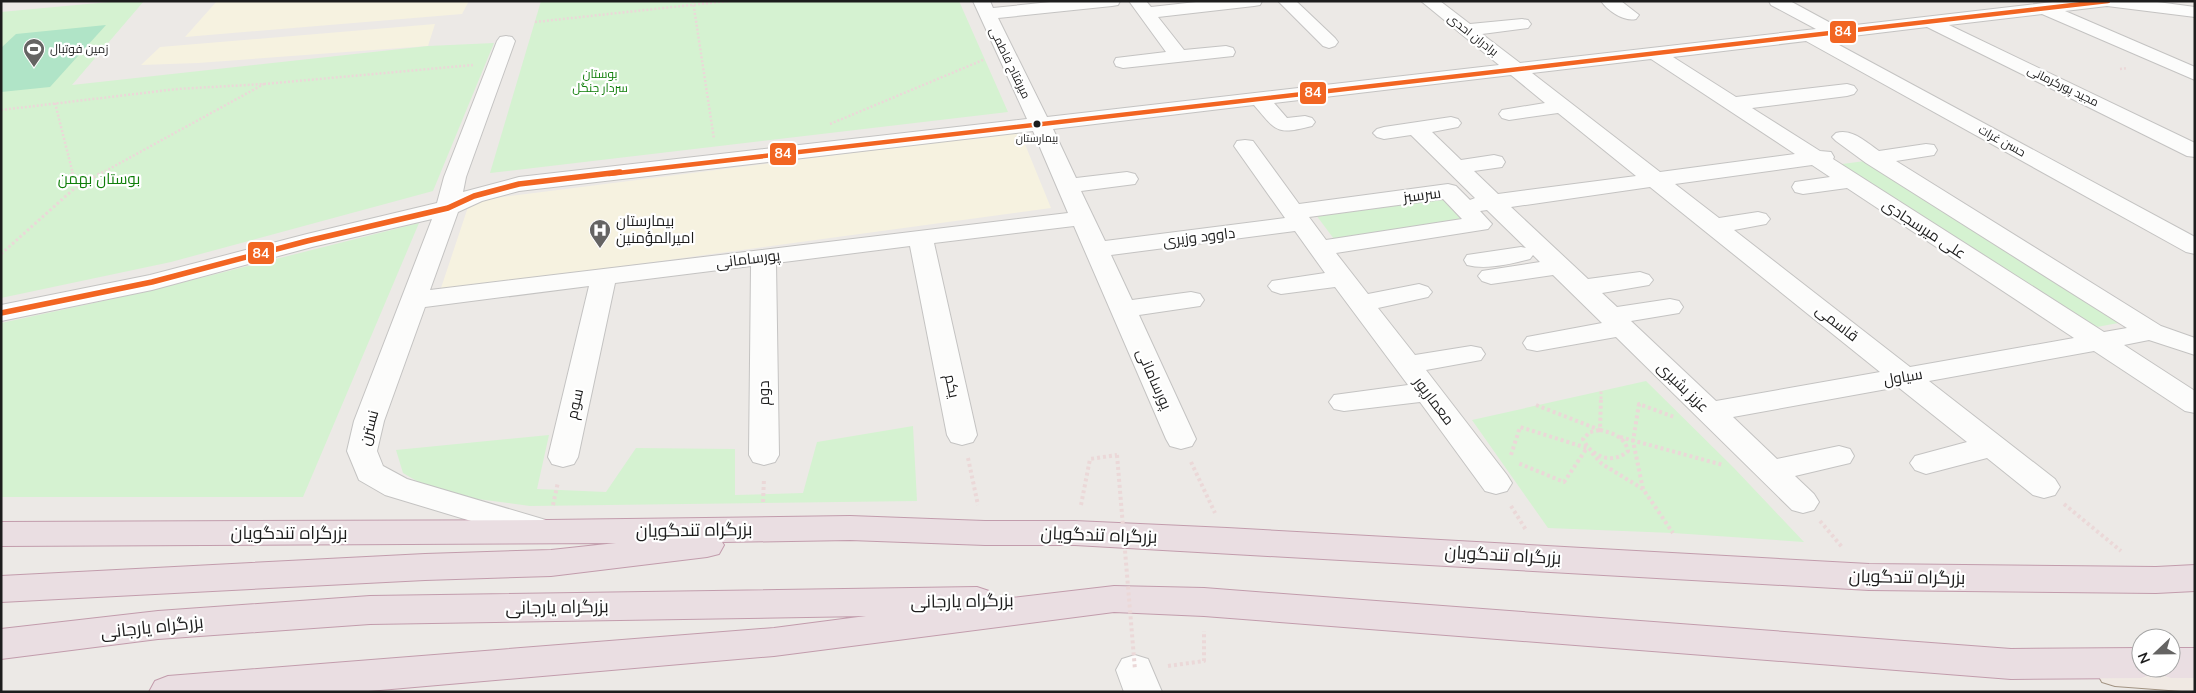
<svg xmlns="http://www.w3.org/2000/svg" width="2196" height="693" font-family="Mulish,Cairo,sans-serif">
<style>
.education{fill:#f6f2e0}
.park{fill:#d5f2d1}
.pitch{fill:#b0e4c7}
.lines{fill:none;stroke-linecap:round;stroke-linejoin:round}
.minor-casing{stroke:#c4c3c2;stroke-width:2}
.major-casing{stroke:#a29382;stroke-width:2}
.highway-casing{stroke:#c29cac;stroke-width:2}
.path-far2{stroke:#ebd8d8;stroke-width:2.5;stroke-dasharray:2 2;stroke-linecap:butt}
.path-far1{stroke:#ebd8d8;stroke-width:3;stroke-dasharray:2.5 2.5;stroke-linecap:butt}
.path{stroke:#ebd8d8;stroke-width:4;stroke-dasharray:3 3;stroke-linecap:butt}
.minor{fill:#fcfcfb;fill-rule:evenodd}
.major{fill:#f0e9e3;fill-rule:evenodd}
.highway{fill:#eadee2;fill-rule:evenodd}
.path-bridge{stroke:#ebd8d8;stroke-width:4;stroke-dasharray:3 3;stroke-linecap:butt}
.bus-1-far1-casing{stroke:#fff;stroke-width:7}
.bus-1-casing{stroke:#fff;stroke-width:9}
.bus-1-far1{stroke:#f26522;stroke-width:4.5}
.bus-1{stroke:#f26522;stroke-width:5.5}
.bus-dot{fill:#1d1d1d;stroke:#fff;stroke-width:2}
.labels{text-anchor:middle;stroke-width:4.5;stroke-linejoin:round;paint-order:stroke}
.far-bus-label{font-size:11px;fill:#1d1d1d;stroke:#fff}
.far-street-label{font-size:12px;fill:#1d1d1d;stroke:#fff}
.far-poi-label{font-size:12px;fill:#1d1d1d;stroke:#fff;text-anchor:start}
.far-park-label{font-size:12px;fill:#0f7e09;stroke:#fff}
.park-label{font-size:15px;fill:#0f7e09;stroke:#fff}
.street-label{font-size:15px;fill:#1d1d1d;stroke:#fff}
.poi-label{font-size:15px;fill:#1d1d1d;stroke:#fff;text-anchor:start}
.near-street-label{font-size:18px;fill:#1d1d1d;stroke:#fff}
.line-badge{stroke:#fff;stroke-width:2}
.badge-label{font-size:14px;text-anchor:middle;font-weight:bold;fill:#fff}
</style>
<rect width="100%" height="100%" fill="#ece9e6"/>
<path class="education" d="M217,1H469L462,14L185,37Z
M435,24L428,46L198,63L141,65L160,47Z
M1020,132L1051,208L440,291L470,201Z"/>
<path class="park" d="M119,1H144L72,85L428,46L494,43L433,191L171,262L1,298V12Z
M541,1H959L1008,112L490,173Z
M1872,160L2129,321L2086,329L1835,165Z
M1440,197L1461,219L1334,239L1316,215Z
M419,223L303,497H1V323L145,292Z
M1646,381L1734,468L1804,542L1673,533L1548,528L1472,420Z
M913,426L917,501L530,506L439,494L403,473L396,450L549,435L537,489L606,492L636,448L735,449V495L803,493L817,442Z"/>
<path class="pitch" d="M106,25L50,87L1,92V48L16,34Z"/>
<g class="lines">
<g class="minor-casing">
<path id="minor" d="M973,1H990L993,8L1060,1H1120L1118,5L1112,6L998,18L1047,117L1499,65L1421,1H1440L1470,24L1522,19L1528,20L1531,24L1528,28L1482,34L1520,63L1816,29L1771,5L1769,1H1790L1838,27L2061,1H2150L2195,7V17L2107,6L2065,11L2195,67V80L2042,14L1949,25L2195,143V157L2187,156L1927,27L1828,39L2195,237V254L2186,252L1806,41L1673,57L1736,97L1847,84L1854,86L1857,90L1854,94L1847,96L1752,108L1820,151L1831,152L1834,157L1833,159L2104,332L2127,328L1866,163L1836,141L1832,137L1836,133C1852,128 1866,142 1879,151L1926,144L1934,145L1937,150L1934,155L1896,161L2161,326L2195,338V355L2149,340L2124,345L2195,391V413L2185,411L2094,351L1929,381L2055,479L2060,487L2055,495L2044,498L2033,495L1987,458L1926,474L1915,470L1910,463L1915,456L1967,442L1898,387L1733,417L1777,459L1839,446L1850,449L1854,456L1850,463L1795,476L1814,494L1819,502L1814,510L1803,513L1792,510L1616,337L1537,351L1527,349L1523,343L1527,337L1602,323L1553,275L1491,284L1482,281L1478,276L1482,271L1540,262L1533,255L1530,259C1511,264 1486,270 1467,265L1464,260L1467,255L1521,247L1526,248L1487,210L1480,211L1492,224L1488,229L1336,253L1368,294L1419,284L1428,287L1432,292L1428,297L1378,308L1415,355L1471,346L1481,348L1485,354L1481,360L1426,370L1507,475L1512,483L1507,491L1496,494L1485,491L1420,402L1344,411L1334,409L1329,402L1334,395L1408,385L1335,287L1281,294L1272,291L1268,286L1272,281L1325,273L1295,231L1111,255L1132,300L1191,292L1200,294L1204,300L1200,306L1139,315L1196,439L1192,446L1181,449L1170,446L1166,439L1074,226L934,243L977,435L973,442L962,445L951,442L947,435L910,246L776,263L779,455L775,462L764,465L753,462L749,455L751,266L615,283L578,457L574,464L563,467L552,464L548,457L589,286L425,307L384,421L377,451L383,466L407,479L556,523L561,531L556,539L544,543L385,495L359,480L347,451L354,421L432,219L312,247L152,290L1,321V305L150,275L307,234L437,203L444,177L497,41L500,37L506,36L512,37L515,41L466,177L463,192L519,177L1027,119ZM1651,59L1795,154L1660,172L1532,73ZM1511,75L1545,103L1502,110L1499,114L1502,118L1509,120L1558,113L1636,176L1498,194L1474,171L1502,167L1505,162L1502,157L1494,155L1461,160L1432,132L1458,127L1461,123L1458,119L1451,117L1384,127L1377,129L1373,133L1377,137L1384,139L1411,135L1475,198L1470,200L1456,186L1448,184L1299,204L1253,141L1245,140L1237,141L1234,146L1285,218L1105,241L1081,191L1135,184L1138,179L1135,174L1127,172L1076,178L1053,129L1254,105C1277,132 1276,135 1312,126L1315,122L1312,118L1305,116L1287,118L1274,103ZM1033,131L1068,213L430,290L458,212L482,201L519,191ZM1812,165L1830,177L1795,182L1792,187L1795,192L1803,194L1847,188L2074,338L1910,367L1734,230L1766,224L1770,219L1766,214L1758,212L1719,218L1675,184ZM1650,187L1880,372L1716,401L1631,321L1679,313L1683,307L1679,301L1670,299L1617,307L1602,293L1649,285L1653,280L1649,275L1640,272L1588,279L1511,207ZM1443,199L1462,219L1326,240L1309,217Z
M1129,1H1146L1151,7L1205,1H1262L1260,5L1254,6L1158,17L1184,50L1226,46L1233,48L1235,52L1233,56L1123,68L1116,66L1114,62L1116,58L1166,52Z
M1278,1H1296L1335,38L1338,42L1335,46L1329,48L1323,46Z
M1601,1H1621L1639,15L1636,19C1624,22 1608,11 1601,1Z
M1135,655L1148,659L1162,692H1124L1116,670L1122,659Z"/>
</g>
<g class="major-casing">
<path id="major" d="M2115,656L2141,658V668H2171V661L2195,663V692L2115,686L2102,682L2096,671L2102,660Z"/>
</g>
<g class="highway-casing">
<path id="highway" d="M850,516L985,521H1075L1227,528L1869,564L2156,567L2195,565V591L2156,593L1869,590L1075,545H985L850,540L722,542L724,545L719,554L707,557L551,576L425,580L1,602V576L425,554L551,550L616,543L1,546V522L548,520Z
M1114,586L1204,588L2011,649L2141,648V668H2171V648H2195V678H2171L2158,674L2156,670L2154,674L2141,678L2011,679L1204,616L1114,612L774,656L357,692H149L155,681L168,676L774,628L866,616L370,624L158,639L1,659V629L158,611L370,596L977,587L989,591L994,600Z"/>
</g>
<path class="path-far2" d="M693,1L714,139
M535,22L728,1
M2120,69L2127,68
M264,84L473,65
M55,103L73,174
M1,110L177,89L264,84L100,174
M830,124L983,60"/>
<path class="path-far1" d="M72,172L76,187
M1,254L76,187L103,172
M1601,399V391"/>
<path class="path" d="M1536,405L1600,430L1601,398
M1600,430C1613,433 1625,437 1628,451C1613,465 1591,457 1583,439L1590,432Z
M1620,437L1723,465
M1592,453L1602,464L1643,489L1673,533
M1511,455L1520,427L1587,448L1564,482L1518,463
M968,458L978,505
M1191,462L1215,513
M1643,489L1633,441L1639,404L1674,417
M763,502L764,478
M2064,504L2121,551
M553,505L558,482
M1081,505L1090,459L1117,455
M1511,506L1526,530
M1820,521L1842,547
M1168,666L1204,661V631"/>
<use href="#minor" class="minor"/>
<use href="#major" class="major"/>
<use href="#highway" class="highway"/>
<path class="path-bridge" d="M1117,455L1135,670"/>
<g class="bus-1-far1-casing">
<path id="bus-1-far1" d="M609,174L2108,1"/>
</g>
<g class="bus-1-casing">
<path id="bus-1" d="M1,313L152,282L307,241L448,208L474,196L519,184L620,172"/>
</g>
<use href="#bus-1-far1" class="bus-1-far1"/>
<use href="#bus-1" class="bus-1"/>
</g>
<defs>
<g id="stadium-pin" transform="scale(1.125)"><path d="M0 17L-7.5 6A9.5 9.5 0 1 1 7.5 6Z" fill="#656463" stroke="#fff"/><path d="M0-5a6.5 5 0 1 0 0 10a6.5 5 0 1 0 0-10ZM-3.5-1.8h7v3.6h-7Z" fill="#fff"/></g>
<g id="hospital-pin" transform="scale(1.125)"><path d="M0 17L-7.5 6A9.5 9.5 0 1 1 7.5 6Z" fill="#656463" stroke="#fff"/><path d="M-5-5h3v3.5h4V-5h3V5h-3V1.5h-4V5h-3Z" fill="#fff"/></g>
</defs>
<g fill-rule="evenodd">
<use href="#stadium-pin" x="34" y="49"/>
<use href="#hospital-pin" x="600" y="230"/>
</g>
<circle class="bus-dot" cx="1037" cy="124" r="4.5"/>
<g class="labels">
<g class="far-bus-label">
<text x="1037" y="142">بیمارستان</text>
</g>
<g class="far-street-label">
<text transform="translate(1473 35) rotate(38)" y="4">برادران احدی</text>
<text transform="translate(1010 63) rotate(64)" y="4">میرفتاح فاطمی</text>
<text transform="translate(2063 86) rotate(26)" y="4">مجید پورکرمانی</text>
<text transform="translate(2002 141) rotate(29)" y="4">حسن غرات</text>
</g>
<g class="far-poi-label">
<text x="50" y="53">زمین فوتبال</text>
</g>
<g class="far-park-label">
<text x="600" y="78">بوستان<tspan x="600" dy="14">سردار جنگل</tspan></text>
</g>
<g class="park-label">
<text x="99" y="184">بوستان بهمن</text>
</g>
<g class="street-label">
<text transform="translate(1422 195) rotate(-7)" y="5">سرسبز</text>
<text transform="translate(1924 229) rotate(33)" y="5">علی میرسجادی</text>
<text transform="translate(1199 237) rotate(-7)" y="5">داوود وزیری</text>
<text transform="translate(748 259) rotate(-7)" y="5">پورسامانی</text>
<text transform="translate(1837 323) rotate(38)" y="5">قاسمی</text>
<text transform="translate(1903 377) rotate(-10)" y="5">سیاول</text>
<text transform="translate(1154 379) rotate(66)" y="5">پورسامانی</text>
<text transform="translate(952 386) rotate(78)" y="5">یکم</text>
<text transform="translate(1683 387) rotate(44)" y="5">عزیز بشیری</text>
<text transform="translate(764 393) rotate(-90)" y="5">دوم</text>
<text transform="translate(1434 401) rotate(53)" y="5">معمارپور</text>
<text transform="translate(575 404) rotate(-77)" y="5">سوم</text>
<text transform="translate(369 428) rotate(-75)" y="5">نسترن</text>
</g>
<g class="poi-label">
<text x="616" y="226">بیمارستان<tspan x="616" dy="17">امیرالمؤمنین</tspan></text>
</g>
<g class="near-street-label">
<text transform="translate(694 530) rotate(-1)" y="6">بزرگراه تندگویان</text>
<text x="289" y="539">بزرگراه تندگویان</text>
<text transform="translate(1099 535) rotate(2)" y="6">بزرگراه تندگویان</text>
<text transform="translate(1503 555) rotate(3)" y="6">بزرگراه تندگویان</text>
<text transform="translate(1907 577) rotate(1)" y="6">بزرگراه تندگویان</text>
<text transform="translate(962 601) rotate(-1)" y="6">بزرگراه یارجانی</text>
<text transform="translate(557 607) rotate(-1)" y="6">بزرگراه یارجانی</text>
<text transform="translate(152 627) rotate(-6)" y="6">بزرگراه یارجانی</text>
</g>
</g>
<g class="line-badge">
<rect x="1829" y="20" width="28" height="24" rx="5" fill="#f26522"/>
<rect x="1299" y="81" width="28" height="24" rx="5" fill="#f26522"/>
<rect x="769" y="142" width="28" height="24" rx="5" fill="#f26522"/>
<rect x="247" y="241" width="28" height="24" rx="5" fill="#f26522"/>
</g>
<g class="badge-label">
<text x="1843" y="36">84</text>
<text x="1313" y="97">84</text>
<text x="783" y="158">84</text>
<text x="261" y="258">84</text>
</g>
<rect width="2196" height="693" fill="none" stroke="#1d1d1d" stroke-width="5"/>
<g transform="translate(2156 653) rotate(248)"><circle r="24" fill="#ffffff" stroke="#a5a5a5"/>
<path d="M0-4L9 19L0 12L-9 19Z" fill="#656463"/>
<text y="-8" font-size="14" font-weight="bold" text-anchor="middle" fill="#1d1d1d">N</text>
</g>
</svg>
